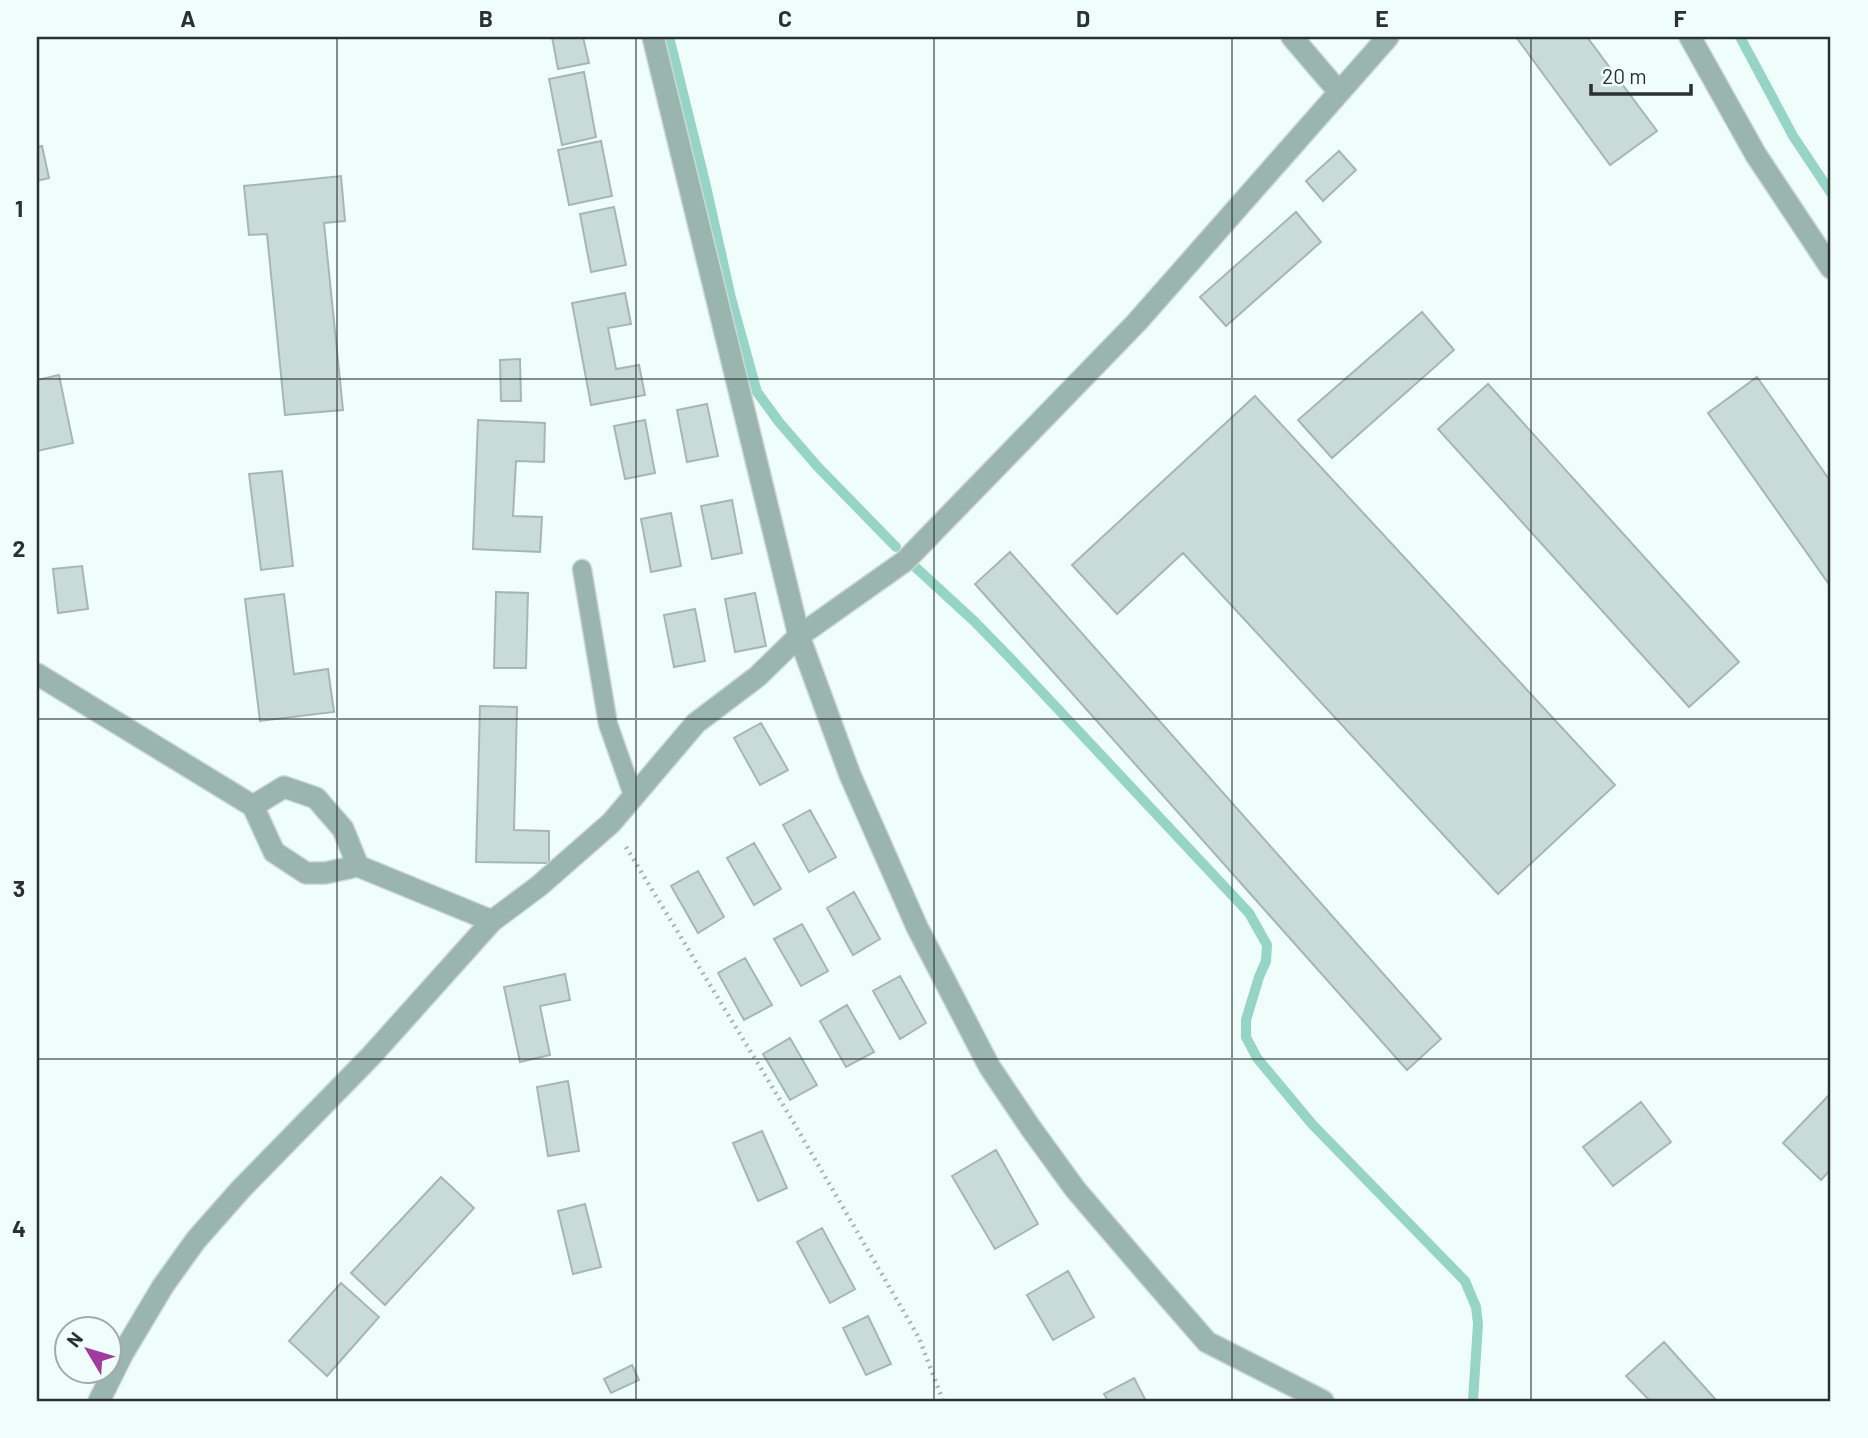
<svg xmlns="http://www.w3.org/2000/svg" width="1868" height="1438" font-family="Barlow,sans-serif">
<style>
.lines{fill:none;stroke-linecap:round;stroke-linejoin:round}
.stream{stroke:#96d5c6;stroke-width:10}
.building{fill:#c9dbd6;stroke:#a6b7b2;stroke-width:2}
.lane-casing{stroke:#ccd9d6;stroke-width:21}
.street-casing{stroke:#ccd9d6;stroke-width:24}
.path{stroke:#a9b4b1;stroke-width:4.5;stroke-dasharray:2 5;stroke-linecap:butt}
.lane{stroke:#9ab4ae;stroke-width:18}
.street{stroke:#9ab4ae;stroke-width:21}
.grid{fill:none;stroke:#2a312f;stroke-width:2;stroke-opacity:0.55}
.neatline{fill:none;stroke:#2a312f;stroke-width:2.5}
.grid-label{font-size:23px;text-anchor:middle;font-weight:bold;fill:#2a312f}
</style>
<rect width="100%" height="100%" fill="#f0fefb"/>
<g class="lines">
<path class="stream" d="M669,37L705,182L731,298L757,392L779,422L817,466L896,547
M1740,37L1793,136L1831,193
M912,564L974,621L1012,660L1249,913L1267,945L1266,961L1259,977L1246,1020V1037L1257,1058L1312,1124L1465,1281L1476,1307L1478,1324L1473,1401"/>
</g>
<path class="building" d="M552,37H583L589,63L558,69Z
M1516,37H1587L1657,131L1610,165Z
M584,72L596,137L562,145L549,79Z
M601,141L612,196L569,205L558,150Z
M42,146L49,178L37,181V147Z
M1339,151L1356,170L1323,201L1306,181Z
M341,176L345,221L324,223L343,410L285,415L267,234L249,235L244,186Z
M614,207L626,265L591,272L580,214Z
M1296,212L1321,242L1226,326L1200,297Z
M625,293L631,324L608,328L616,369L639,365L645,395L591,405L572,303Z
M1422,312L1454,350L1332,458L1298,420Z
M520,359L521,401H501L500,360Z
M59,375L73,443L37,451V380Z
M1757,377L1831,482V587L1708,413Z
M1488,384L1739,662L1689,707L1438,429Z
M1255,396L1615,785L1498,894L1183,553L1117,614L1072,565Z
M707,404L718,456L687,462L677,410Z
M478,420L545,423L544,462L516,461L513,516L542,517L540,552L473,549Z
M645,420L655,473L625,479L614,426Z
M282,471L293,566L261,570L249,474Z
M732,500L742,553L712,559L701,506Z
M671,513L681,566L651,572L641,519Z
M1010,552L1441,1039L1407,1070L975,584Z
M82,566L88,609L58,613L53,569Z
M496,592L528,593L526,668H494Z
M755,593L766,646L735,652L725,599Z
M284,594L294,674L328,669L334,712L260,721L245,599Z
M695,609L705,661L674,667L664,615Z
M480,706L517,707L514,830L549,831V863L476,862Z
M761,723L788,770L760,785L734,738Z
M810,810L836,857L809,872L783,825Z
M754,843L781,889L754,905L727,858Z
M698,871L724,917L698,933L671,886Z
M854,892L880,939L853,955L827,908Z
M802,924L828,971L801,986L774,939Z
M745,958L772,1005L744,1020L718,973Z
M565,974L570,1000L540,1006L550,1055L520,1062L504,987Z
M900,976L926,1023L900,1039L873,991Z
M847,1005L874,1052L846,1067L820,1021Z
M790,1038L817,1085L790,1100L763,1054Z
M568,1081L579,1151L548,1156L537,1087Z
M1831,1093V1169L1821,1180L1783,1143Z
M1641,1102L1671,1142L1613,1186L1583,1147Z
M762,1131L787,1188L758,1201L733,1143Z
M996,1150L1038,1224L995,1249L952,1176Z
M441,1177L474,1208L385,1305L351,1273Z
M585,1204L601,1267L573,1274L558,1211Z
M822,1228L855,1289L830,1303L797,1242Z
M1068,1271L1094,1317L1053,1340L1027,1295Z
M341,1283L379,1317L327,1376L289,1341Z
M868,1316L891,1364L866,1375L843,1328Z
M1664,1342L1717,1401H1650L1626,1376Z
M632,1365L639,1380L611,1393L604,1379Z
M1134,1378L1146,1401H1108L1104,1394Z"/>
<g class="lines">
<g class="lane-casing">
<path id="lane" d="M582,569L608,724L633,795"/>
</g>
<g class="street-casing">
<path id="street" d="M653,37L799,636L850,775L917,927L989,1066L1030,1127L1075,1189L1152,1279L1207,1342L1323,1401
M1292,37L1339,92
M1690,37L1756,155L1831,268
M37,674L253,806L274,852L306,873H325L358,866L343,829L316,798L284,787L253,806
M358,866L492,921
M99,1401L123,1353L163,1286L196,1240L241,1189L371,1056L492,921L539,886L611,823L696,723L758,676L799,636L905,561L1137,322L1388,37"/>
</g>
<path class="path" d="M626,847L788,1113L919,1338L943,1401"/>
<use href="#lane" class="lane"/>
<use href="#street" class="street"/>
</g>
<path class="grid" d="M337,37V1401M636,37V1401M934,37V1401M1232,37V1401M1531,37V1401M37,379H1831M37,719H1831M37,1059H1831"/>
<rect width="1868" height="1438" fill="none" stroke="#f0fefb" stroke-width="77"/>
<g transform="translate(88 1350) rotate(308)"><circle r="33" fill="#f0fefb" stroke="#a1aca9" stroke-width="2"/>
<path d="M0-5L12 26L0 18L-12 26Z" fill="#a13ba0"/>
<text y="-10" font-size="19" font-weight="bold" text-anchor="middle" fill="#2a312f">N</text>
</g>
<path d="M1591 84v10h100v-10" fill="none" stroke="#2a312f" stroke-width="3.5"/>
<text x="1602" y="84" font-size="21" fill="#2a312f" stroke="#f0fefb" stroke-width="5" paint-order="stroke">20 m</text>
<rect x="38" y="38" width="1791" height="1362" class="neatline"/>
<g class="grid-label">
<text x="188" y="27">A</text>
<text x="486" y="27">B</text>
<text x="785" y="27">C</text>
<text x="1083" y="27">D</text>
<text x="1382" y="27">E</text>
<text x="1680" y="27">F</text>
<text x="19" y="217">1</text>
<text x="19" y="557">2</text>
<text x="19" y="897">3</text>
<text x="19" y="1237">4</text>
</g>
</svg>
